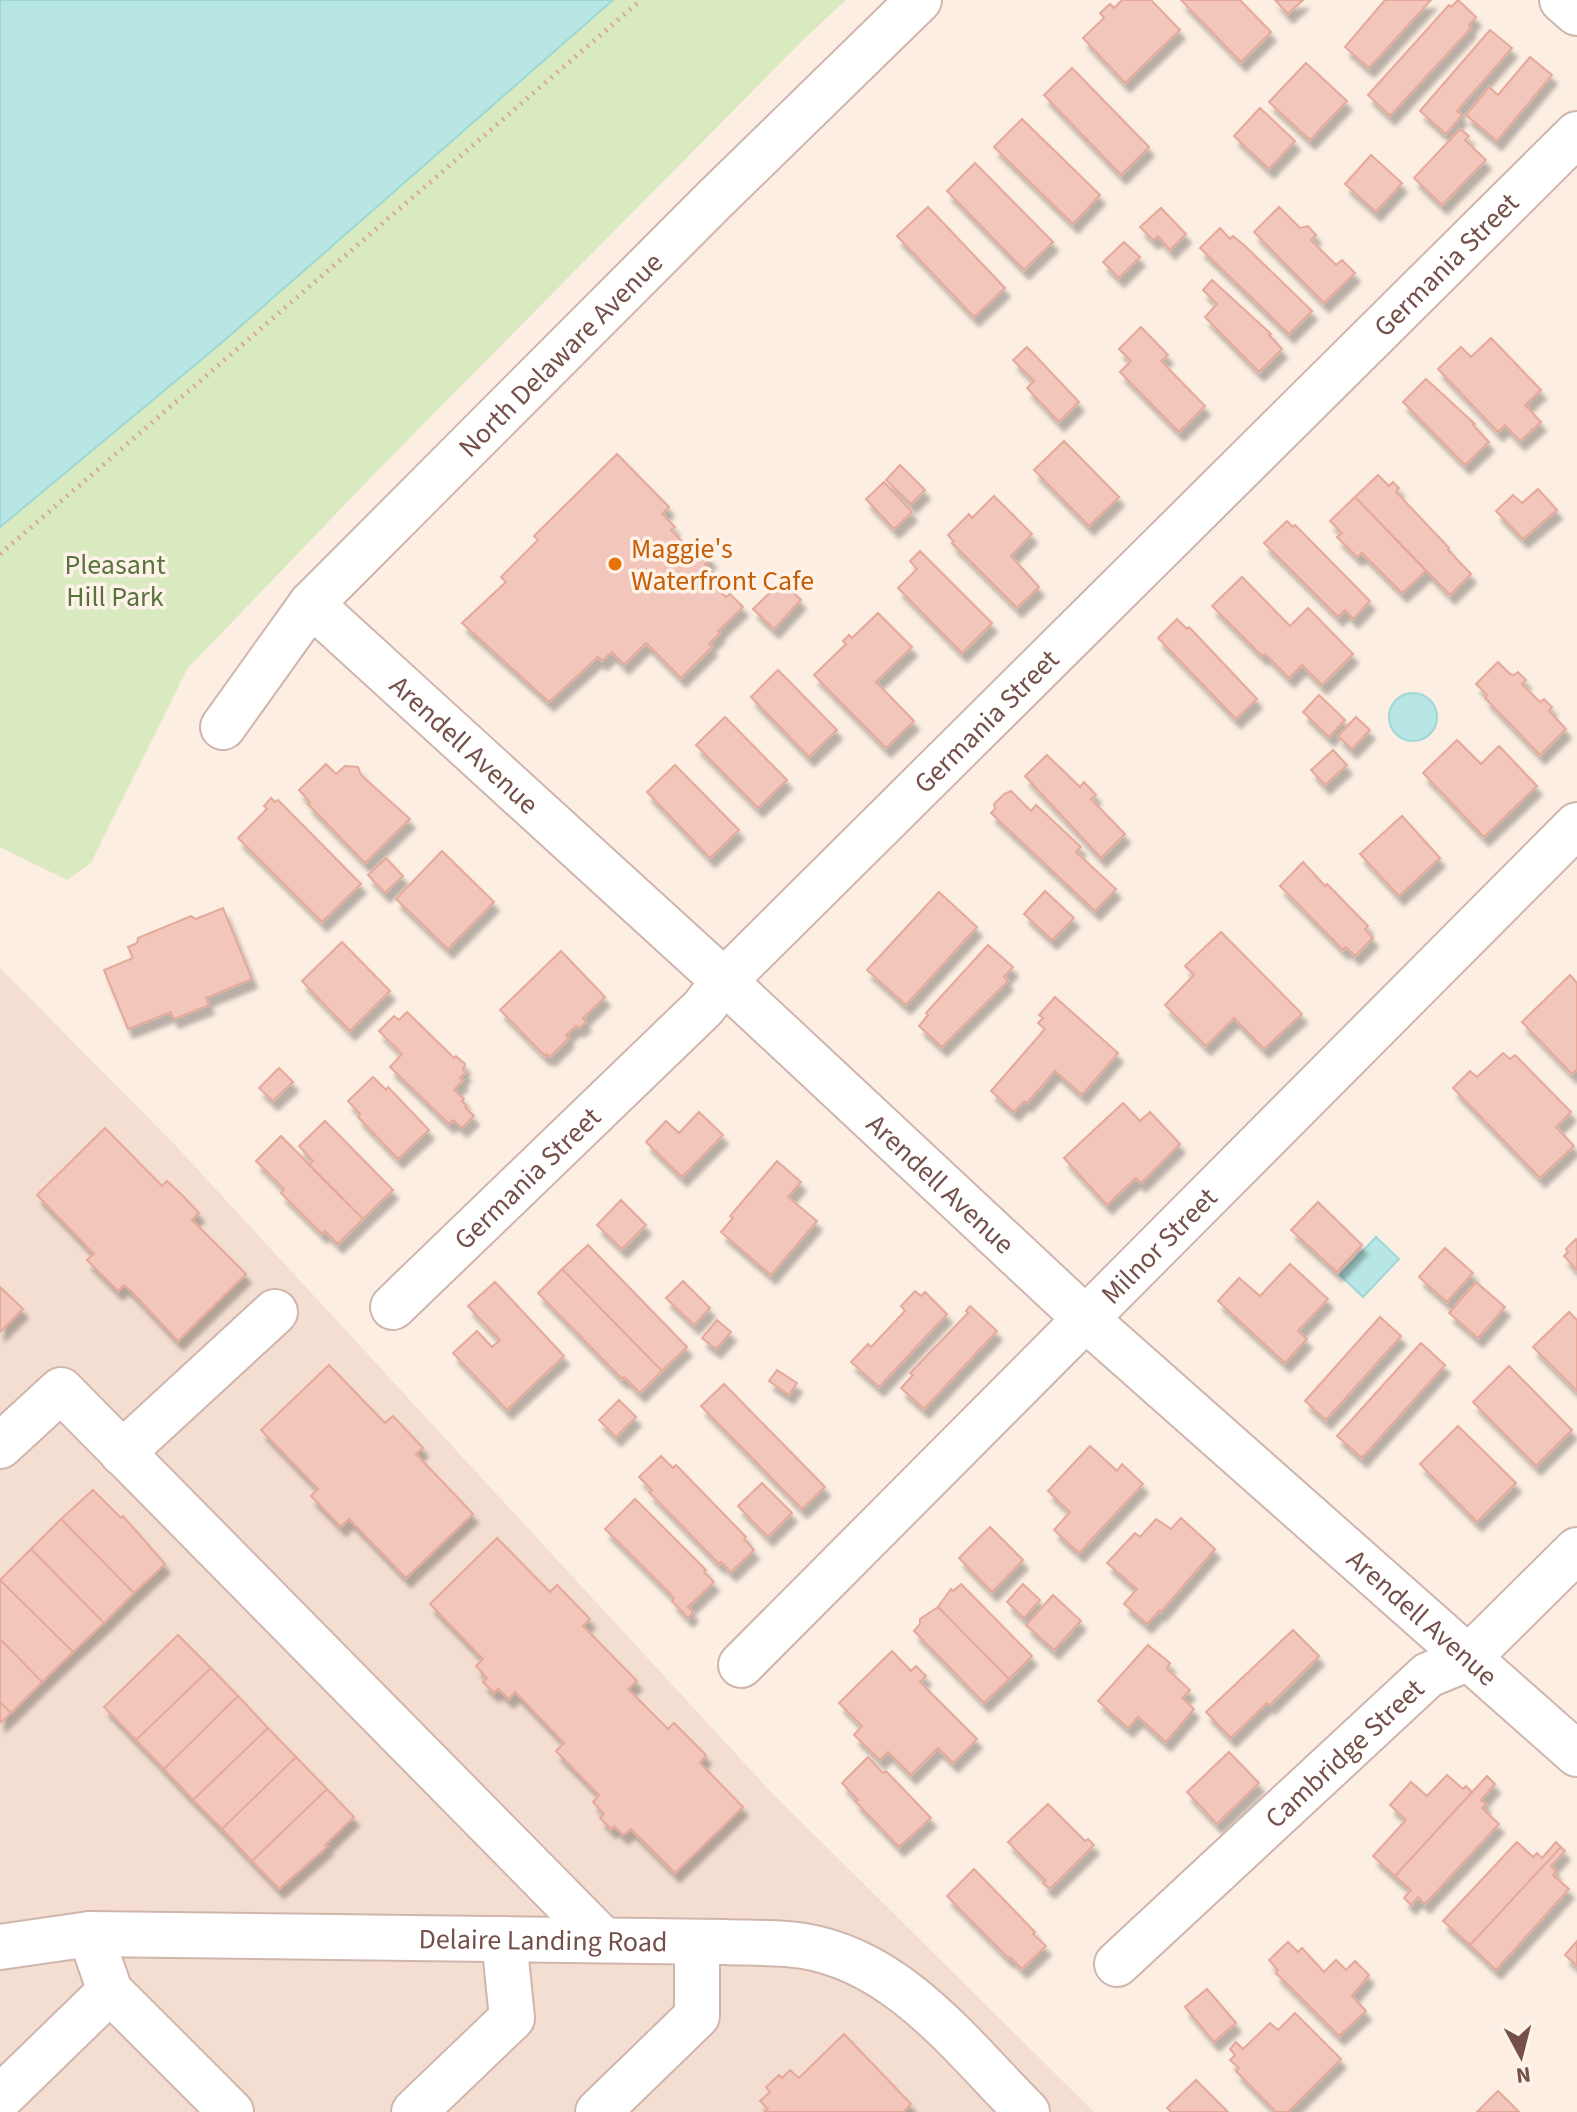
<svg xmlns="http://www.w3.org/2000/svg" width="1577" height="2112" font-family="'Source Sans 3',sans-serif">
<style>
.residential{fill:#f4ded1}
.green{fill:#d9eac1}
.water{fill:#b7e6e4;stroke:#9dd8d6;stroke-width:2}
.building{fill:#f2c6ba;stroke:#e5a99a;stroke-width:2;filter:url(#shadow)}
.lines{fill:none;stroke-linecap:round;stroke-linejoin:round}
.minor-casing{stroke:#d0b5ac;stroke-width:48}
.path{stroke:#d7a99d;stroke-width:5;stroke-dasharray:2 6;stroke-linecap:butt}
.minor{stroke:#fff;stroke-width:44}
.food-dot{fill:#e8710a;stroke:#fff2e9;stroke-width:3}
.labels{text-anchor:middle;stroke-width:7;stroke-linejoin:round;paint-order:stroke}
.street-label{font-size:28px;fill:#745049;stroke:#fff2e9}
.food-label{font-size:28px;fill:#c56008;stroke:#fff2e9;text-anchor:start}
.park-label{font-size:28px;fill:#58743e;stroke:#fff2e9}
</style>
<defs>
<filter id="shadow"><feDropShadow dx="5" dy="9" stdDeviation="2" flood-color="#0004"/></filter>
</defs>
<rect width="100%" height="100%" fill="#fceee2"/>
<path class="residential" d="M0,968L176,1146L771,1792L1094,2112H0Z"/>
<path class="green" d="M613,0H846L805,38L379,469L187,669L91,863L67,880L0,847V527L219,345Z"/>
<path class="water" d="M0,0H613L219,345L0,527Z
M1389 717a24 24 0 1 1 48 0a24 24 0 1 1-48 0Z
M1376,1237L1399,1259L1363,1297L1340,1275Z"/>
<path class="building" d="M1122,0H1151L1180,30L1125,83L1083,38L1104,18L1100,13L1110,4L1114,8Z
M1181,0H1240L1271,32L1241,62Z
M1275,0H1303L1288,14Z
M1385,0H1431L1369,68L1345,47Z
M1458,0L1476,17L1469,25L1471,28L1390,116L1368,95L1449,5L1451,7Z
M1490,30L1512,48L1457,111L1462,115L1446,134L1420,111Z
M1530,57L1552,75L1497,141L1466,115L1489,87L1498,95Z
M1306,63L1347,101L1310,140L1269,102Z
M1072,68L1149,147L1121,175L1044,95Z
M1260,108L1295,141L1269,169L1234,136Z
M1022,119L1100,195L1073,224L994,147Z
M1460,129L1469,136L1465,140L1486,160L1442,205L1414,178Z
M1371,155L1402,183L1376,212L1345,184Z
M975,163L1053,242L1024,270L947,191Z
M928,207L1005,288L974,317L897,236Z
M1279,207L1300,228L1308,226L1316,235L1311,240L1336,265L1342,260L1355,273L1324,303L1254,232Z
M1161,208L1186,234L1170,250L1158,236L1153,240L1140,227Z
M1220,228L1230,239L1233,236L1244,245L1312,311L1289,334L1200,248Z
M1124,242L1140,257L1119,278L1103,262Z
M1212,280L1271,334L1269,335L1282,349L1259,372L1205,317L1217,304L1203,290Z
M1141,327L1168,355L1161,361L1205,406L1179,432L1120,372L1131,361L1119,349Z
M1491,338L1541,390L1525,405L1541,422L1520,441L1505,425L1498,432L1438,369L1461,347L1471,357Z
M1027,347L1079,402L1059,422L1027,388L1034,381L1013,360Z
M1426,379L1475,424L1473,425L1489,442L1465,465L1403,402Z
M1064,441L1119,497L1089,526L1034,470Z
M617,454L669,507L662,514L675,527L671,530L689,549L695,542L711,559L705,564L714,574L709,580L726,597L730,594L743,607L718,631L720,633L709,644L712,647L681,678L646,643L624,665L612,652L602,661L598,657L549,702L462,623L506,582L501,577L538,540L534,536Z
M900,465L925,490L911,504L886,480Z
M1378,475L1389,486L1393,482L1399,488L1396,492L1449,548L1448,550L1471,574L1450,595L1355,497Z
M884,482L912,512L894,529L866,499Z
M1538,489L1557,510L1523,539L1496,511L1513,495L1522,503Z
M994,496L1032,534L1011,556L1039,587L1017,608L952,543L954,542L948,535L969,514L972,518Z
M1355,497L1426,571L1402,593L1362,553L1357,557L1337,537L1342,533L1330,521Z
M1287,521L1293,527L1295,525L1370,601L1353,619L1345,610L1338,617L1264,543Z
M920,551L992,623L962,653L898,588L917,569L910,561Z
M1242,577L1290,626L1308,608L1353,654L1322,685L1302,665L1289,678L1265,654L1262,656L1212,606Z
M782,581L801,600L774,629L753,609Z
M878,613L912,647L876,682L914,721L886,748L814,675L846,644L843,641L849,635L852,638Z
M1177,619L1187,629L1189,627L1257,699L1236,719L1158,638Z
M1498,662L1510,674L1514,675L1518,672L1526,680L1522,684L1540,702L1544,699L1552,707L1549,711L1566,729L1540,755L1485,698L1487,695L1476,684Z
M778,670L837,730L809,757L751,697Z
M1319,695L1345,720L1329,737L1303,712Z
M725,717L787,780L758,808L696,745Z
M1356,717L1370,730L1352,749L1338,736Z
M1457,740L1481,764L1499,746L1537,786L1484,837L1423,773Z
M1333,750L1347,765L1325,785L1311,770Z
M1047,755L1080,787L1084,782L1096,795L1091,799L1125,834L1101,858L1025,776Z
M326,764L336,774L345,766L358,767L361,775L410,819L365,863L308,804L310,802L299,790Z
M675,765L739,830L710,858L647,792Z
M1011,791L1031,811L1036,805L1081,847L1076,852L1116,889L1095,911L991,813L995,809L994,804L1004,794Z
M271,798L275,802L278,800L361,884L322,922L238,838L267,809L264,806Z
M1402,816L1440,858L1399,896L1360,854Z
M442,851L494,902L448,949L396,899Z
M386,858L403,876L385,893L368,875Z
M1303,862L1325,886L1327,884L1368,926L1365,929L1373,938L1355,956L1346,947L1343,950L1280,886Z
M1045,891L1074,918L1052,940L1024,914Z
M939,892L977,927L906,1005L867,970Z
M223,908L252,979L206,998L209,1005L174,1019L171,1012L128,1029L104,970L133,958L128,947L137,943L138,938L191,916L196,919Z
M1221,932L1302,1014L1264,1049L1234,1018L1206,1046L1165,1005L1194,975L1185,966Z
M342,942L390,991L350,1031L302,981Z
M988,945L1013,967L1004,977L1008,981L942,1047L919,1026L928,1015L926,1013Z
M561,951L605,997L583,1018L586,1022L579,1028L576,1026L566,1035L569,1038L550,1057L547,1054L545,1056L500,1010Z
M1570,975L1577,983V1069L1572,1074L1522,1022Z
M1055,997L1118,1053L1082,1095L1055,1071L1027,1103L1024,1101L1014,1112L991,1091L1045,1029L1038,1023L1043,1018L1039,1015Z
M407,1012L454,1058L456,1056L465,1064L463,1070L466,1072L460,1078L463,1080L454,1090L464,1099L462,1101L466,1105L465,1107L474,1116L462,1128L453,1120L449,1124L390,1067L402,1054L379,1031L394,1016L399,1020Z
M1503,1053L1510,1059L1515,1055L1571,1112L1556,1127L1574,1146L1540,1178L1453,1088L1470,1071L1477,1077Z
M279,1068L293,1082L273,1101L259,1088Z
M373,1077L386,1090L388,1087L429,1130L398,1159L358,1117L360,1114L348,1101Z
M1123,1103L1140,1121L1150,1112L1180,1144L1141,1183L1136,1178L1107,1205L1064,1158Z
M699,1112L723,1135L682,1177L646,1142L666,1121L679,1133Z
M325,1121L393,1190L363,1219L309,1165L313,1161L299,1146Z
M105,1128L162,1186L167,1181L184,1197L199,1213L192,1220L246,1274L178,1341L131,1291L124,1285L118,1291L87,1260L94,1254L37,1195Z
M281,1136L363,1219L338,1244L325,1231L322,1234L281,1193L284,1189L256,1161Z
M777,1161L801,1182L788,1197L817,1221L771,1275L721,1232L733,1218L730,1216Z
M621,1200L646,1225L622,1249L597,1225Z
M1318,1202L1362,1245L1337,1272L1291,1230Z
M1576,1239L1577,1240V1270L1564,1256L1568,1252L1566,1249Z
M588,1245L687,1347L662,1371L562,1269Z
M1445,1248L1473,1273L1447,1302L1419,1277Z
M1290,1264L1328,1299L1298,1331L1307,1339L1285,1363L1218,1301L1239,1278L1260,1296Z
M562,1269L662,1371L640,1393L624,1377L622,1379L538,1293Z
M683,1281L710,1308L694,1325L666,1298Z
M495,1282L564,1356L507,1410L453,1353L477,1331L492,1347L500,1340L468,1306Z
M1476,1282L1505,1307L1478,1338L1449,1313Z
M0,1287L23,1309L0,1332Z
M915,1291L921,1296L925,1292L947,1314L879,1387L851,1362L868,1344L871,1347L905,1311L901,1306Z
M970,1306L997,1331L924,1409L901,1388L913,1375L910,1373L968,1313L966,1311Z
M1569,1312L1577,1320V1391L1533,1347Z
M1380,1317L1401,1336L1326,1420L1305,1401Z
M717,1320L731,1332L716,1349L702,1338Z
M1421,1343L1445,1365L1362,1458L1337,1436Z
M329,1365L385,1423L393,1416L423,1448L416,1454L473,1514L406,1578L349,1519L341,1527L311,1496L318,1489L261,1430Z
M1509,1366L1572,1430L1536,1466L1473,1402Z
M777,1370L797,1383L789,1395L769,1381Z
M724,1384L825,1487L802,1509L701,1406Z
M619,1400L636,1417L616,1437L599,1420Z
M1458,1426L1516,1483L1477,1522L1420,1464Z
M1090,1446L1117,1471L1122,1464L1143,1484L1079,1553L1054,1530L1070,1512L1048,1491Z
M661,1456L673,1468L676,1465L746,1537L744,1539L754,1550L731,1572L721,1562L719,1564L649,1492L652,1490L639,1477Z
M762,1483L792,1513L768,1537L738,1506Z
M93,1490L121,1518L123,1516L165,1564L134,1593L61,1519Z
M635,1499L706,1570L704,1572L714,1582L688,1607L693,1612L688,1618L672,1601L674,1598L605,1529Z
M1181,1518L1215,1549L1161,1612L1160,1610L1147,1624L1124,1604L1137,1589L1107,1563L1135,1533L1140,1537L1156,1519L1171,1529Z
M61,1519L134,1593L104,1623L31,1549Z
M990,1527L1023,1560L992,1592L959,1558Z
M497,1538L550,1592L557,1585L590,1619L583,1626L637,1681L628,1689L668,1729L674,1723L706,1755L700,1763L743,1807L675,1873L631,1829L623,1835L614,1826L611,1829L600,1818L604,1814L593,1802L599,1795L556,1751L564,1743L515,1692L509,1699L498,1689L494,1693L483,1682L487,1678L476,1666L483,1659L430,1604Z
M31,1549L104,1623L73,1652L0,1580Z
M0,1580L73,1652L42,1682L0,1639Z
M961,1584L1032,1656L1009,1679L938,1607L951,1589L953,1591Z
M1023,1584L1040,1600L1024,1618L1007,1602Z
M1053,1595L1081,1621L1054,1650L1026,1625Z
M938,1607L1009,1679L984,1703L914,1631L920,1624V1619Z
M1293,1630L1319,1656L1270,1705L1267,1703L1231,1738L1206,1712Z
M178,1635L211,1668L136,1740L104,1707Z
M0,1639L42,1682L11,1713L0,1702Z
M1148,1645L1170,1663L1167,1669L1190,1690L1182,1698L1194,1709L1166,1742L1138,1717L1128,1728L1098,1701Z
M892,1651L911,1671L916,1666L926,1676L920,1682L977,1739L953,1763L938,1748L911,1775L888,1752L880,1760L854,1735L862,1726L839,1703Z
M211,1668L238,1696L164,1769L136,1740Z
M238,1696L268,1728L193,1800L164,1769Z
M0,1702L11,1713L0,1723Z
M268,1728L296,1757L222,1829L193,1800Z
M1229,1752L1259,1783L1217,1824L1187,1792Z
M296,1757L327,1789L252,1861L222,1829Z
M868,1757L883,1773L886,1771L931,1818L899,1847L855,1801L858,1800L842,1783Z
M1447,1775L1463,1789L1466,1786L1472,1792L1395,1876L1373,1856L1406,1820L1390,1805L1411,1782L1427,1796Z
M1487,1776L1495,1784L1481,1800L1486,1804L1482,1808L1499,1824L1425,1904L1418,1897L1411,1905L1404,1898L1411,1890L1395,1876Z
M327,1789L354,1817L325,1845L328,1846L279,1889L252,1861Z
M1048,1804L1085,1841L1088,1839L1094,1845L1050,1889L1043,1883L1046,1881L1008,1842Z
M1517,1842L1533,1857L1537,1853L1542,1858L1556,1842L1561,1847L1470,1945L1443,1921Z
M1561,1847L1565,1851L1551,1866L1556,1871L1553,1875L1569,1889L1496,1970L1470,1945Z
M974,1869L1035,1932L1033,1934L1046,1946L1022,1969L1010,1957L1008,1958L947,1896Z
M1577,1941V1966L1565,1955Z
M1288,1942L1298,1952L1302,1948L1324,1972L1336,1960L1346,1970L1355,1961L1369,1975L1352,1996L1366,2011L1339,2036L1276,1973L1278,1970L1269,1960Z
M1207,1989L1236,2023L1214,2042L1185,2007Z
M1295,2013L1341,2059L1288,2112H1276L1236,2071L1239,2068L1230,2060L1235,2055L1230,2049L1236,2042L1243,2049L1270,2023L1278,2030Z
M844,2034L911,2104L903,2112H764L768,2109L760,2101L770,2092L766,2087L779,2075L782,2078L790,2070L799,2078Z
M1196,2080L1228,2112H1171L1167,2108Z
M1498,2091L1519,2112H1477Z"/>
<g class="lines">
<g class="minor-casing">
<g id="minor">
<path d="M1562,0L1577,13"/>
<path id="s1" d="M311,604L724,981L1087,1320L1577,1754"/>
<path id="s2" d="M223,727L311,604L715,199L919,0"/>
<path id="s3" d="M393,1307L703,1008L724,981L1577,134"/>
<path d="M0,1446L61,1390L603,1940"/>
<path d="M122,1453L275,1312"/>
<path id="s4" d="M741,1665L1577,825"/>
<path d="M90,1934L110,1991L231,2112"/>
<path id="s5" d="M0,1947L90,1934L724,1942C750,1943 779,1942 804,1946C900,1962 962,2047 1027,2112"/>
<path id="s6" d="M1117,1964L1428,1675L1467,1659L1577,1550"/>
<path d="M0,2098L110,1991"/>
<path d="M414,2112L512,2018L504,1939"/>
<path d="M598,2112L697,2016V1942"/>
</g>
</g>
<path class="path" d="M0,554L641,0"/>
<use href="#minor" class="minor"/>
</g>
<circle class="food-dot" cx="615" cy="564" r="8"/>
<g class="labels">
<g class="street-label">
<text dy="10" stroke="none"><textPath href="#s3" startOffset="1482">Germania Street</textPath></text>
<text dy="10" stroke="none"><textPath href="#s2" startOffset="504">North Delaware Avenue</textPath></text>
<text dy="10" stroke="none"><textPath href="#s3" startOffset="834">Germania Street</textPath></text>
<text dy="10" stroke="none"><textPath href="#s1" startOffset="208">Arendell Avenue</textPath></text>
<text dy="10" stroke="none"><textPath href="#s3" startOffset="186">Germania Street</textPath></text>
<text dy="10" stroke="none"><textPath href="#s1" startOffset="856">Arendell Avenue</textPath></text>
<text dy="10" stroke="none"><textPath href="#s4" startOffset="592">Milnor Street</textPath></text>
<text dy="10" stroke="none"><textPath href="#s1" startOffset="1504">Arendell Avenue</textPath></text>
<text dy="10" stroke="none"><textPath href="#s6" startOffset="310">Cambridge Street</textPath></text>
<text dy="10" stroke="none"><textPath href="#s5" startOffset="544">Delaire Landing Road</textPath></text>
</g>
<g class="food-label">
<text x="631" y="558">Maggie's<tspan x="631" dy="32">Waterfront Cafe</tspan></text>
</g>
<g class="park-label">
<text x="115" y="574">Pleasant<tspan x="115" dy="32">Hill Park</tspan></text>
</g>
</g>
<g transform="translate(1521 2056) rotate(173)" stroke="#fff2e9" stroke-width="6" paint-order="stroke">
<path d="M0-6L14 30L0 20L-14 30Z" fill="#745049"/>
<text y="-12" font-size="22" font-weight="bold" text-anchor="middle" fill="#745049">N</text>
</g>
</svg>
